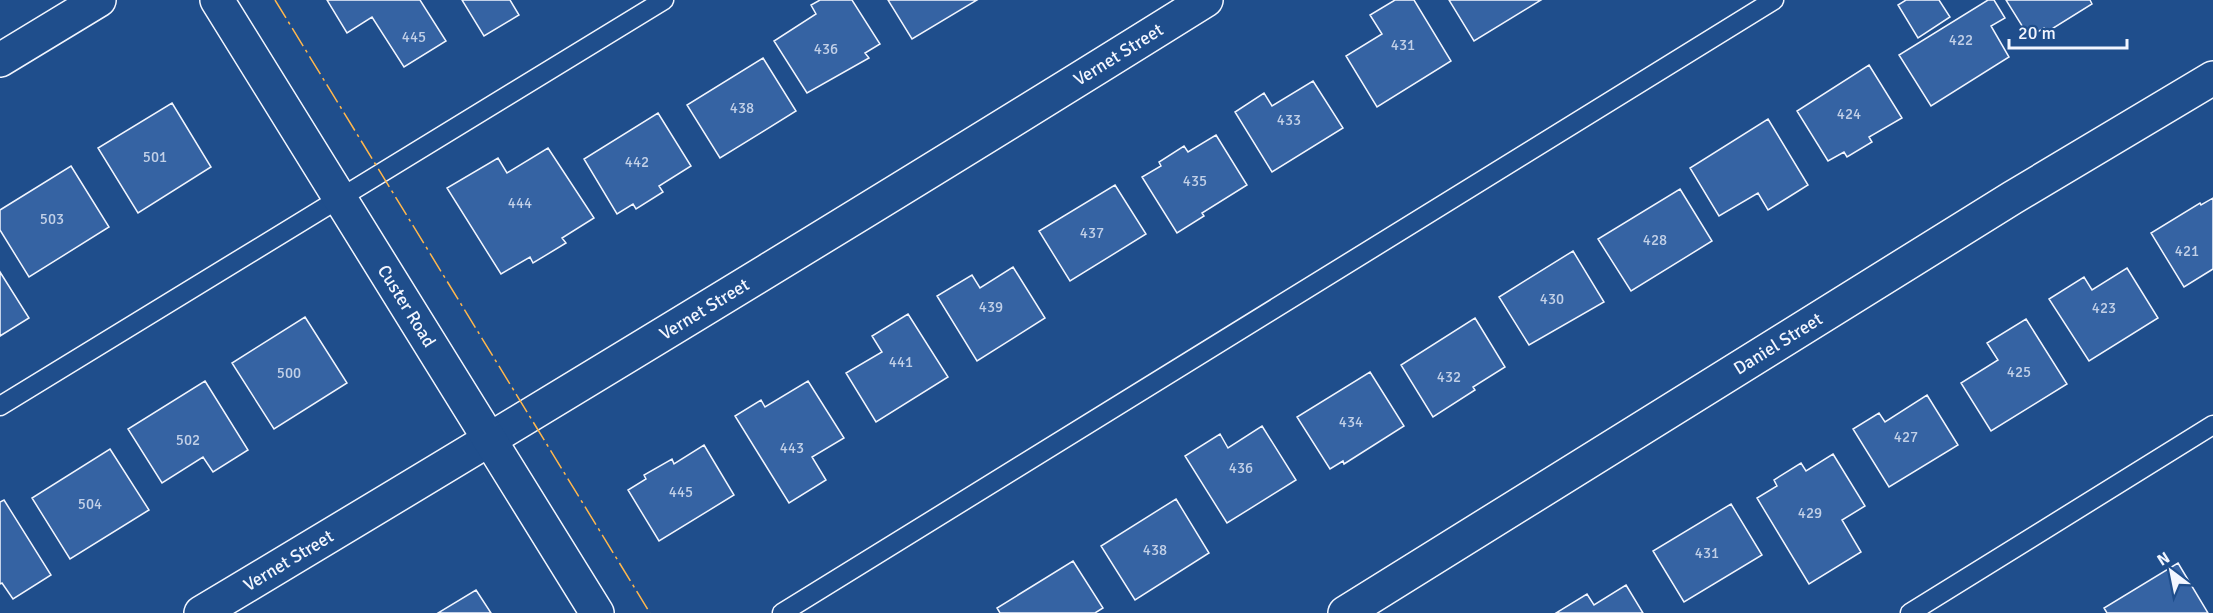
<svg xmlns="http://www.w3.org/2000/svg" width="2213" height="613" font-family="Signika,sans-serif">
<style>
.building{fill:#3563a3;stroke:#f2f6ff;stroke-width:1.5}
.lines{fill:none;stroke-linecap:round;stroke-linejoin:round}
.lane-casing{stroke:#f2f6ff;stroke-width:21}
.street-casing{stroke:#f2f6ff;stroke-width:36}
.secondary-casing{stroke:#f2f6ff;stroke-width:36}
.lane{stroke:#1f4e8c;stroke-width:18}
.street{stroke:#1f4e8c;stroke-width:33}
.secondary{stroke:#1f4e8c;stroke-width:33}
.power{stroke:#ffb74d;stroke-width:1.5;stroke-dasharray:21 4.5 3 4.5;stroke-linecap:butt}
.labels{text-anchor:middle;stroke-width:4.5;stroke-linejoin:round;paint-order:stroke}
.number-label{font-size:15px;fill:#c3d1e8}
.street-label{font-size:18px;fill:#f2f6ff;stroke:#1f4e8c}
</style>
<rect width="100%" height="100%" fill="#1f4e8c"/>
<path class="building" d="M327,0H420L446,41L404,67L372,17L347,33Z
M462,0H510L519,15L484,36Z
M820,0H852L880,44L865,53L869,58L807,93L774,41L816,14L811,5Z
M888,0H977L912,39Z
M1395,0H1414L1451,61L1377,107L1346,56L1382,34L1370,15Z
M1449,0H1541L1474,41Z
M1906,0H1939L1950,17L1918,38L1898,5Z
M1988,0H1994L2005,18L1991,26L2009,57L1931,106L1899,55Z
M2006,0H2090L2092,4L2047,32L2044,28L2029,37Z
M763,58L796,111L720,158L687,105Z
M1869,65L1902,118L1869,137L1872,142L1847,157L1844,152L1828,161L1797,111Z
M1313,81L1343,128L1272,172L1235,112L1264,93L1272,106Z
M172,103L211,167L138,213L98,148Z
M658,113L691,166L659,186L663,192L636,209L633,204L617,214L584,159Z
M1768,119L1808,185L1768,210L1758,193L1719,216L1690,168Z
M1216,135L1247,185L1202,213L1204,216L1177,233L1142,177L1161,166L1159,162L1184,146L1188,152Z
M548,148L594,218L562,238L566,243L533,263L530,257L501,274L447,188L498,158L507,173Z
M71,166L109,227L29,277L0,230V210Z
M1115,185L1146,234L1070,281L1039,231Z
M1680,189L1712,241L1631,291L1598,239Z
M2213,198V269L2184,287L2151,233L2200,203L2201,205Z
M1573,251L1604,302L1529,345L1499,297Z
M1013,267L1045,318L977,361L937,296L972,275L980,288Z
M2127,268L2158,318L2089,361L2049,299L2084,277L2092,290Z
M0,272L29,318L0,336Z
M908,314L948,377L876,422L846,373L882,352L872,336Z
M305,317L347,383L274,429L232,363Z
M1475,318L1505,367L1473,387L1475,390L1433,417L1401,365Z
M2026,319L2067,384L1991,431L1961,383L1998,360L1987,343Z
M1370,372L1404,426L1344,464L1343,461L1330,469L1297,417Z
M205,381L248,450L213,472L203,457L162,483L128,429Z
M808,381L844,438L812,457L826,480L789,503L735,416L761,400L765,407Z
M1927,395L1958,445L1889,487L1853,429L1879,413L1885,422Z
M1262,426L1296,480L1227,523L1185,456L1220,434L1228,448Z
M704,445L734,495L659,541L628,490L646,479L644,475L672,459L674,464Z
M110,449L149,510L70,559L32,498Z
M1833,454L1865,506L1842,520L1861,552L1809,584L1757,498L1777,486L1774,480L1801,463L1806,471Z
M1176,499L1209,553L1135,600L1101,546Z
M4,500L51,575L13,599L2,583L0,584V502Z
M1731,504L1762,555L1684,602L1653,551Z
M1073,561L1103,608L1095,613H1000L997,608Z
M2178,563L2208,613H2107L2104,608Z
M1626,585L1643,613H1556L1587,594L1594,605Z
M476,590L491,613H438Z"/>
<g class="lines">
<g class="lane-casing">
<path id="lane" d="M0,406L664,0
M782,613L1774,0
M1910,613L2213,425"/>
</g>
<g class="street-casing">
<g id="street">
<path d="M0,60L99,0"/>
<path id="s1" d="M201,613C538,411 873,208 1206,0"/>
<path id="s2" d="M1345,613L2012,198L2213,78"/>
</g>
</g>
<g class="secondary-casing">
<g id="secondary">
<path id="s3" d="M217,0L597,613"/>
</g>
</g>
<use href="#lane" class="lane"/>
<use href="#street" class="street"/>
<use href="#secondary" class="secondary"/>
<path class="power" d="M275,0L650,613"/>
</g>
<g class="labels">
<g class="number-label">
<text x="414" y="42">445</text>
<text x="1961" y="45">422</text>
<text x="1403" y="50">431</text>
<text x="826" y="54">436</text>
<text x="742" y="113">438</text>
<text x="1849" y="119">424</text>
<text x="1289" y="125">433</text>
<text x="155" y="162">501</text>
<text x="637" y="167">442</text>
<text x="1195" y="186">435</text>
<text x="520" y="208">444</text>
<text x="52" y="224">503</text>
<text x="1092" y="238">437</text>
<text x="1655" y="245">428</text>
<text x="2187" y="256">421</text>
<text x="1552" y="304">430</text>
<text x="991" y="312">439</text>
<text x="2104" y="313">423</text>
<text x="901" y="367">441</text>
<text x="2019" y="377">425</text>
<text x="289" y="378">500</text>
<text x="1449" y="382">432</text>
<text x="1351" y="427">434</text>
<text x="1906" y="442">427</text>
<text x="188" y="445">502</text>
<text x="792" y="453">443</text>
<text x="1241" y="473">436</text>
<text x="681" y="497">445</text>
<text x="90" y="509">504</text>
<text x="1810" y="518">429</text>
<text x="1155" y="555">438</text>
<text x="1707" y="558">431</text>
</g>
<g class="street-label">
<text dy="6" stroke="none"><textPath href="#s1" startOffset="1074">Vernet Street</textPath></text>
<text dy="6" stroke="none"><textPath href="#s3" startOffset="360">Custer Road</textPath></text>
<text dy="6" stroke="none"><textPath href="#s1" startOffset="588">Vernet Street</textPath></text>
<text dy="6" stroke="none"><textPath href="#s2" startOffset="510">Daniel Street</textPath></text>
<text dy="6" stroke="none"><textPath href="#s1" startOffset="102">Vernet Street</textPath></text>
</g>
</g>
<g transform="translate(2171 571) rotate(328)" stroke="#1f4e8c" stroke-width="4.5" paint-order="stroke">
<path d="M0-4.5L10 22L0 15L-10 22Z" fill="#f2f6ff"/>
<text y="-9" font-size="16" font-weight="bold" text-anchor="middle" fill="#f2f6ff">N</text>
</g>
<path d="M2009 39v9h118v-9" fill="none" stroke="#f2f6ff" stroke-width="3"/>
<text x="2018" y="39" font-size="18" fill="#f2f6ff" stroke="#1f4e8c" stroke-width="4.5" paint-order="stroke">20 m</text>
</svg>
